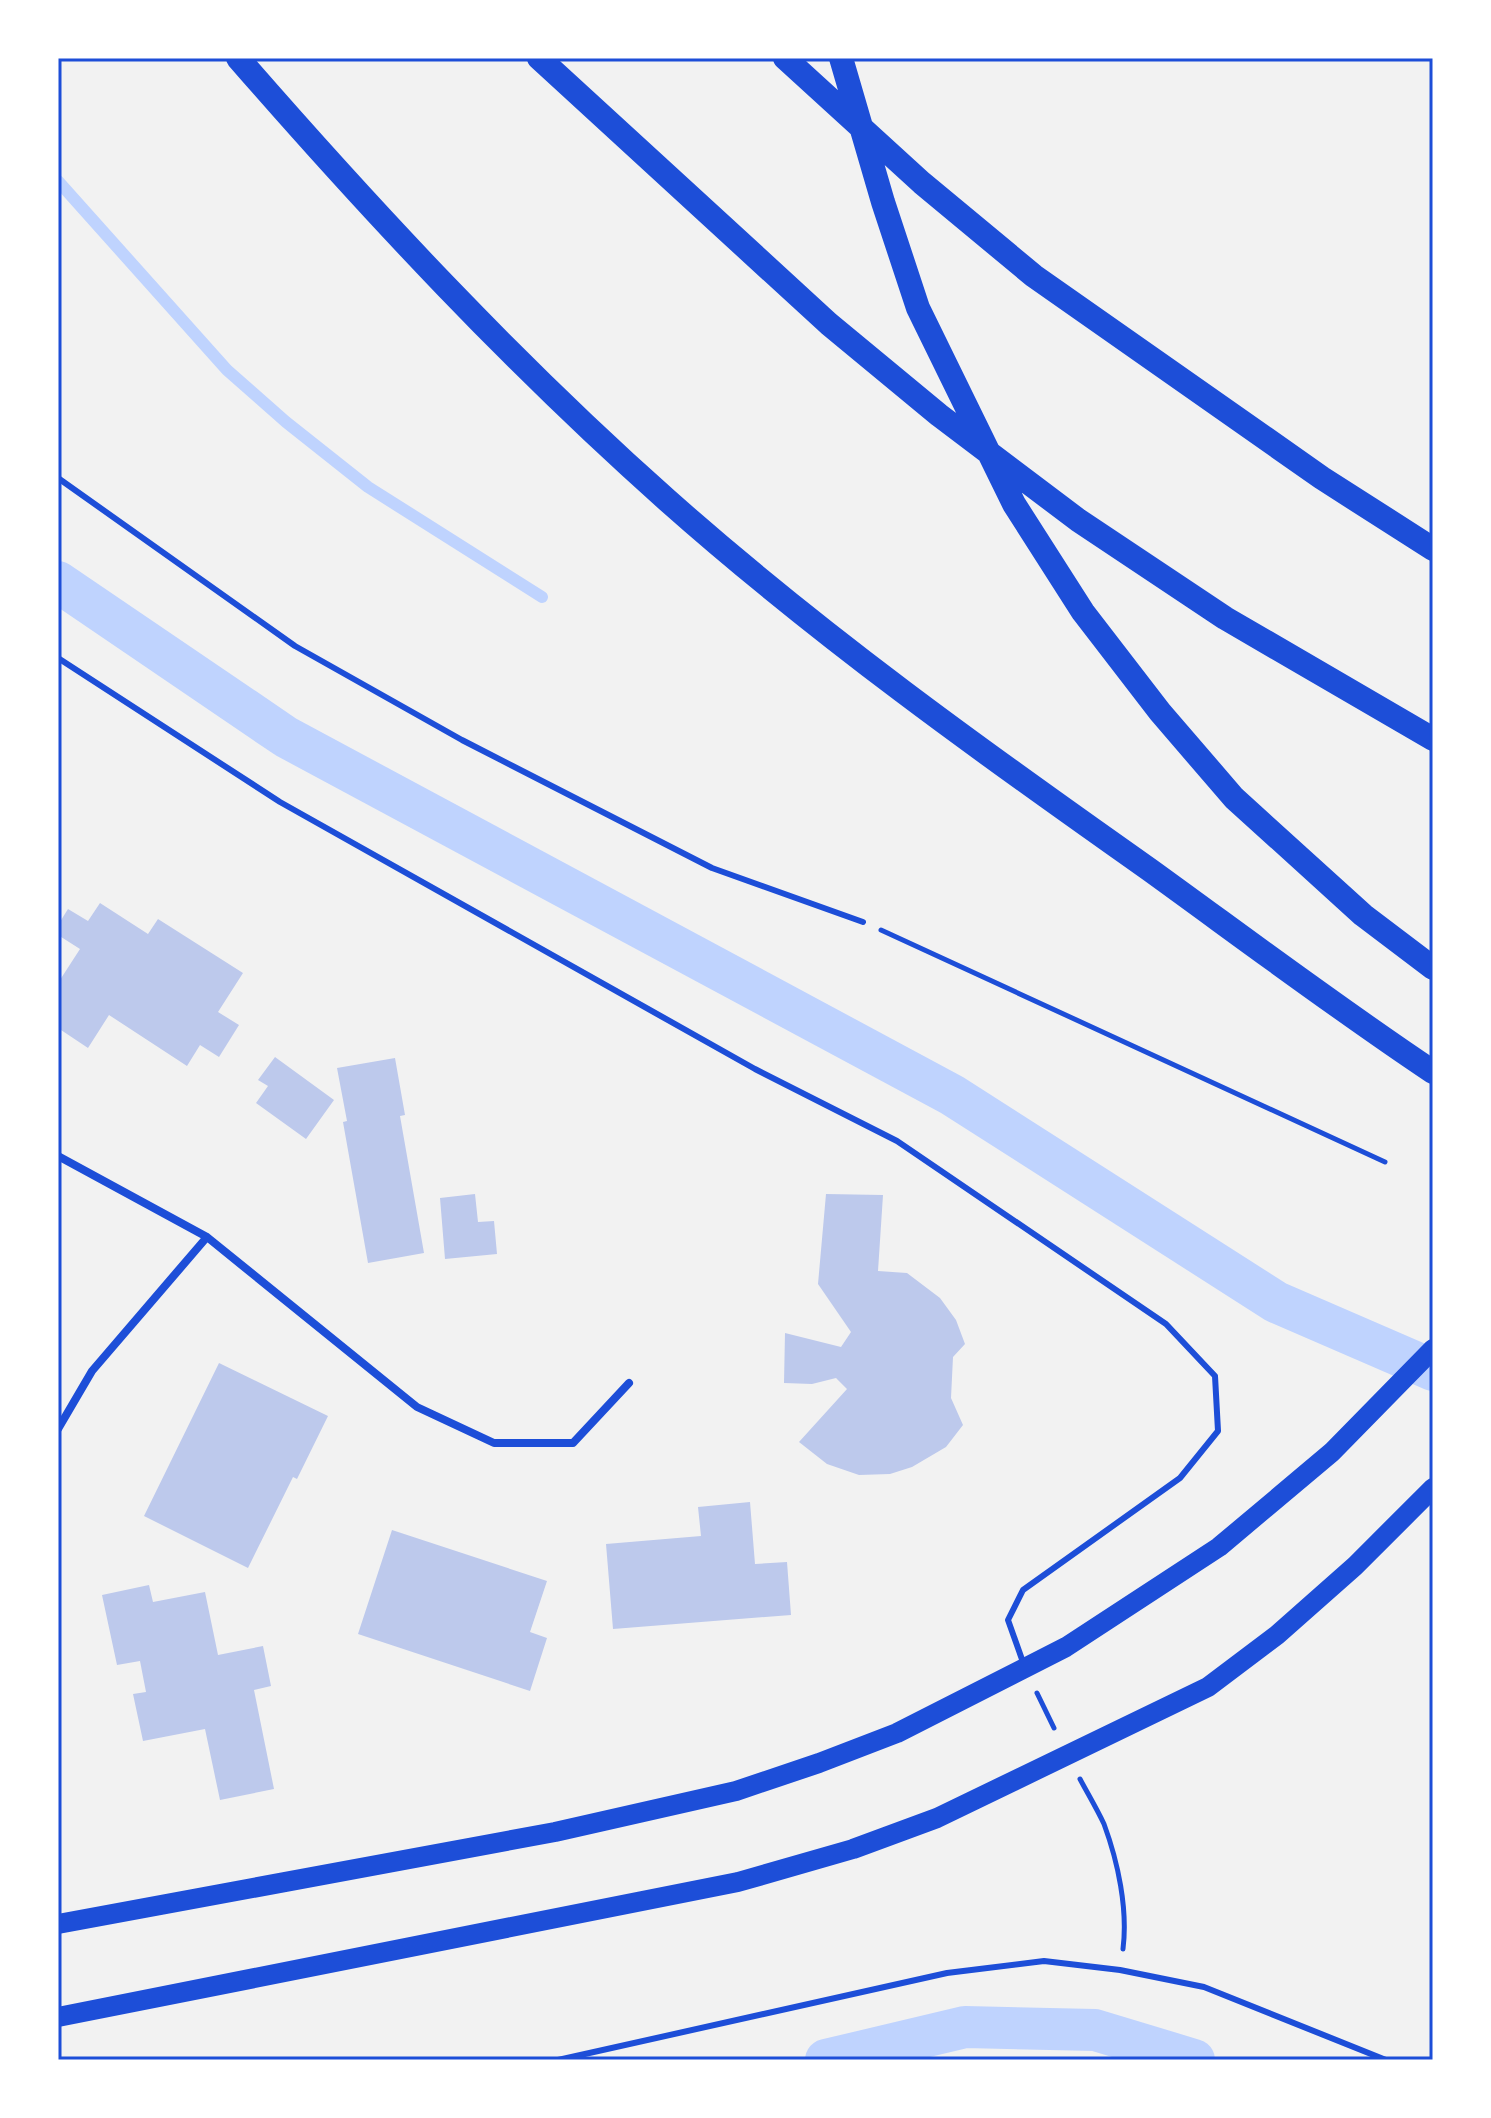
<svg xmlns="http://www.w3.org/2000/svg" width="1491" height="2118" font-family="Helvetica,sans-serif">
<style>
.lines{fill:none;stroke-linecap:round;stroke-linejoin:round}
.stream{stroke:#bfd3fe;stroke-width:12}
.canal{stroke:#bfd3fe;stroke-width:42}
.building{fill:#bdc9ec}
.path{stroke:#1d4ed8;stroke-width:5}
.service{stroke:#1d4ed8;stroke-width:6}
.minor{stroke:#1d4ed8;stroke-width:8}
.primary{stroke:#1d4ed8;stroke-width:20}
.motorway{stroke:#1d4ed8;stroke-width:24}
.neatline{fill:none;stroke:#1d4ed8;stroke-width:3}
</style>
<rect width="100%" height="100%" fill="#f2f2f2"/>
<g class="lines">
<path class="stream" d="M58,181L227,370L286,422L368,487L542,597"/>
<path class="canal" d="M58,582L286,737L952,1095L1276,1302L1433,1370
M826,2060L965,2027L1095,2030L1194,2060"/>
</g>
<path class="building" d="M100,903L148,934L158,919L243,973L218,1012L239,1025L219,1057L200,1045L187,1066L109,1015L88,1048L58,1028V983L80,949L58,935V925L68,909L88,921Z
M275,1057L334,1100L306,1139L256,1103L268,1086L258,1080Z
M395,1058L405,1115L400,1116L424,1253L368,1263L343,1122L347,1121L337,1068Z
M475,1194L478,1222L494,1221L497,1254L445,1259L440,1198Z
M826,1194L883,1195L878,1271L907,1273L940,1298L956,1320L965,1344L953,1357L951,1398L963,1425L946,1447L912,1467L890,1474L859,1475L827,1464L799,1442L847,1389L836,1378L812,1384L784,1383L785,1333L841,1347L851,1332L818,1284Z
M219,1363L328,1416L297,1479L293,1477L248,1568L144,1516Z
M750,1502L755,1564L787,1562L791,1615L613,1629L606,1544L701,1536L698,1507Z
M392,1530L547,1581L530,1632L547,1638L530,1691L358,1634Z
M149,1585L153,1602L205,1592L218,1655L263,1646L271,1686L254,1690L274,1789L220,1800L205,1729L143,1741L133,1694L146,1692L140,1661L117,1665L102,1595Z"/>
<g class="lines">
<path class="path" d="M881,930L1385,1162
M1037,1693L1054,1728
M1080,1779C1088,1794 1097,1809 1104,1824C1118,1862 1128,1909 1123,1949"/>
<path class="service" d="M58,478L295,646L462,740L712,868L863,922
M58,658L280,802L755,1069L897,1141L1166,1324L1215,1376L1218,1431L1180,1478L1023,1590L1008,1620L1024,1665
M558,2060L947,1973L1044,1961L1120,1970L1204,1987L1386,2060"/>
<path class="minor" d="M58,1156L207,1237L417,1407L494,1443H573L629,1383
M58,1429L92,1371L207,1237"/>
<path class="primary" d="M58,1924L555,1832L736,1791L819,1763L897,1733L1066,1647L1219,1547L1332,1452L1433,1349
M58,2017L738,1882L853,1849L937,1818L1208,1687L1277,1635L1355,1566L1433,1488"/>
<path class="motorway" d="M238,58C373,213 514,364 667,500C819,635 984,753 1150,870C1244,938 1337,1008 1433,1072
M539,58L829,324L939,415L1078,520L1225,618L1433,739
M785,58L922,183L1034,276L1322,478L1433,549
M841,58L883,202L918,308L1014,504L1083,612L1160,712L1234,798L1363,915L1433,968"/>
</g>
<rect width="1491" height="2118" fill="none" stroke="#ffffff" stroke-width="120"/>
<rect x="60" y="60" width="1371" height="1998" class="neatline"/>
</svg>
